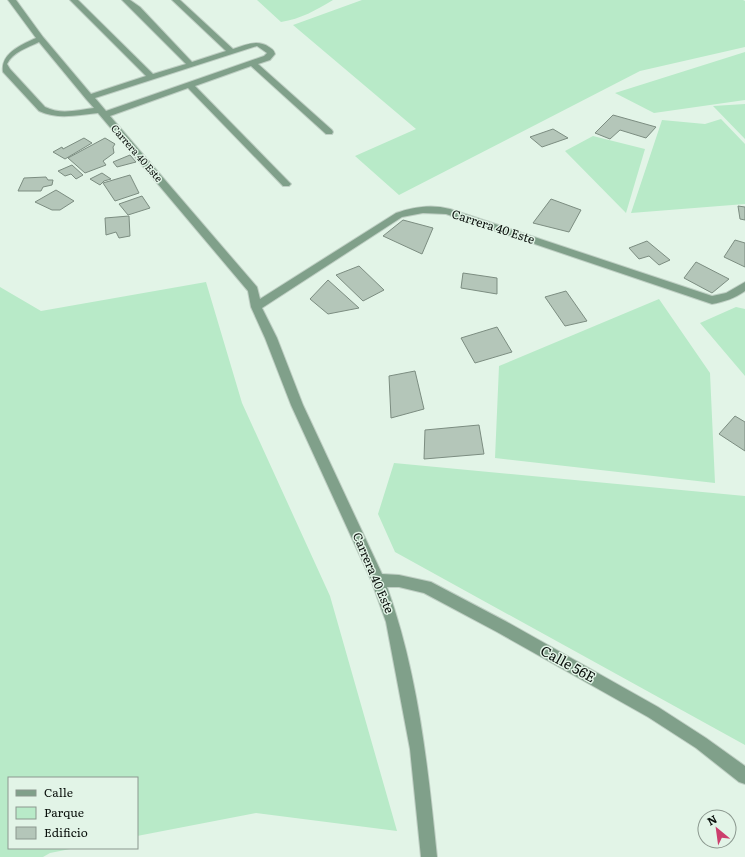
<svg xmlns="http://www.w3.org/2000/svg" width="745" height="857" font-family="Literata,serif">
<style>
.green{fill:#b8eac8}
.building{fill:#b4c6b9;stroke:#7c8d81}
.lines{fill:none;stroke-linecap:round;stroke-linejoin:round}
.minor-casing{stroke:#bfcfc4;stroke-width:2}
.minor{fill:#80a08a;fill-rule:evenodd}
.labels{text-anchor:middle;stroke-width:3;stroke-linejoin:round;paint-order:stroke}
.far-street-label{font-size:10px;fill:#090f0b;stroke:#e2f4e7}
.street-label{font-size:12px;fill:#090f0b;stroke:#e2f4e7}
.near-street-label{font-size:14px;fill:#090f0b;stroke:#e2f4e7}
</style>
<rect width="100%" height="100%" fill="#e2f4e7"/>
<path class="green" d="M257,0H333C316,10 301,19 281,22Z
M362,0H743L745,1V47L640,71L399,195L355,156L416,129L293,25Z
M745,52V100L654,113L615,93Z
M745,104V139L713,106Z
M721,119L745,144V204L631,213L662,120L705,124Z
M593,136L645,149L626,213L565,151Z
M206,282L242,403L330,596L397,831L256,813L137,836V778H9V848H75L50,853L43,857H0V287L41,311Z
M659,299L710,373L715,483L495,458L499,366Z
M736,307L745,309V376L700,323Z
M394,463L745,496V745L395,552L378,514Z"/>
<path class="building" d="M613,115L656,127L646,138L620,130L610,139L595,133Z
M553,129L568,138L542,147L530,137Z
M84,138L92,143L65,159L53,152L62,147L63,149Z
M105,138L115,144L113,147L114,153L103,161L106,165L85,173L68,158Z
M130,155L136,162L117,167L113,162Z
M72,165L83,175L76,179L71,174L65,176L58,171Z
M102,173L111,179L104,181L100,185L90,179Z
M130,175L139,193L115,201L103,183Z
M46,177L48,180H53L52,185L43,187L41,191H18L24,178Z
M56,190L74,201L60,210H52L35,202Z
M142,196L150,208L128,215L119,204Z
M551,199L581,210L569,232L533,223Z
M738,206L745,207V220L740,219Z
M129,216L130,236L119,238L116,232L106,235L105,218Z
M403,220L433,228L422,254L383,236Z
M735,240L745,243V267L724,257Z
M647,241L670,260L659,265L649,256L639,259L629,248Z
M696,262L729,279L712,293L684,278Z
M359,266L384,290L363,301L336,275Z
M463,273L497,278V294L461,288Z
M328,280L359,308L328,314L310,299Z
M566,291L587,321L565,326L545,297Z
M497,327L512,352L475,363L461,338Z
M415,371L424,409L391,418L389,376Z
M735,416L745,422V451L719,434Z
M479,425L484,454L424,459L425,430Z"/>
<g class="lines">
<g class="minor-casing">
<path id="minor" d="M8,0H16L43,37L91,94L146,76L70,0H78L153,74L186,64L122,0H130L140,7L192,62L226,51L172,0H180L233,49C246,45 257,39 269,47C272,49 274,50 275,54L270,60L258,64L332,130L333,132L332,134H326L251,66L195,86L289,182L291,184L289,186H283L188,88L110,116L257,287L260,299L396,213C413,207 432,204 450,209L712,296L726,293L745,282V291C735,298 724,302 712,304L446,214L423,213L402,217L262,308L277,338L303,405L382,574L399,575L431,582L507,622L658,707L706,738L745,766V784L739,782L696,748L648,717L497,632L424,593L399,587H387C418,673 428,767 437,857H421L410,749L386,622L371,580L291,405L265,338L251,307L248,291L98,113C78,115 58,120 39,111L3,72C0,53 23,44 36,38ZM39,42L86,99L94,108C77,110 61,115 45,107L10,69L7,64C13,52 27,48 39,42ZM257,46L267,53L264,56L106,111L95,98Z"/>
</g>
<use href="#minor" class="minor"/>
</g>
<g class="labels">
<g class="far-street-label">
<text transform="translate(137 153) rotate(49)" y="4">Carrera 40 Este</text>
</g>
<g class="street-label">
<text transform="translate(493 227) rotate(18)" y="4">Carrera 40 Este</text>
<text transform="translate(373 573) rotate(67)" y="4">Carrera 40 Este</text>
</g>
<g class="near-street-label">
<text transform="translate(568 664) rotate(29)" y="5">Calle 56E</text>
</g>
</g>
<rect x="8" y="777" width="130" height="72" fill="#e2f4e7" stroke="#8b988f"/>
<rect x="16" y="790" width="20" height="6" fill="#80a08a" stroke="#8b988f"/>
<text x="44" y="797" font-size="12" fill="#090f0b">Calle</text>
<rect x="16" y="807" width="20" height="12" fill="#b8eac8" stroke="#8b988f"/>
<text x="44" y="817" font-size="12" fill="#090f0b">Parque</text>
<rect x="16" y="827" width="20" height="12" fill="#b4c6b9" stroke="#8b988f"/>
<text x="44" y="837" font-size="12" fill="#090f0b">Edificio</text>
<g transform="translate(717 829) rotate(331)"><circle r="19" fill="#e2f4e7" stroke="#8b988f"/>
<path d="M0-3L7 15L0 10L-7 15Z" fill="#cc3e6d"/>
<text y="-6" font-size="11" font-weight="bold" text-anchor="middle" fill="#090f0b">N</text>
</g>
</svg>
